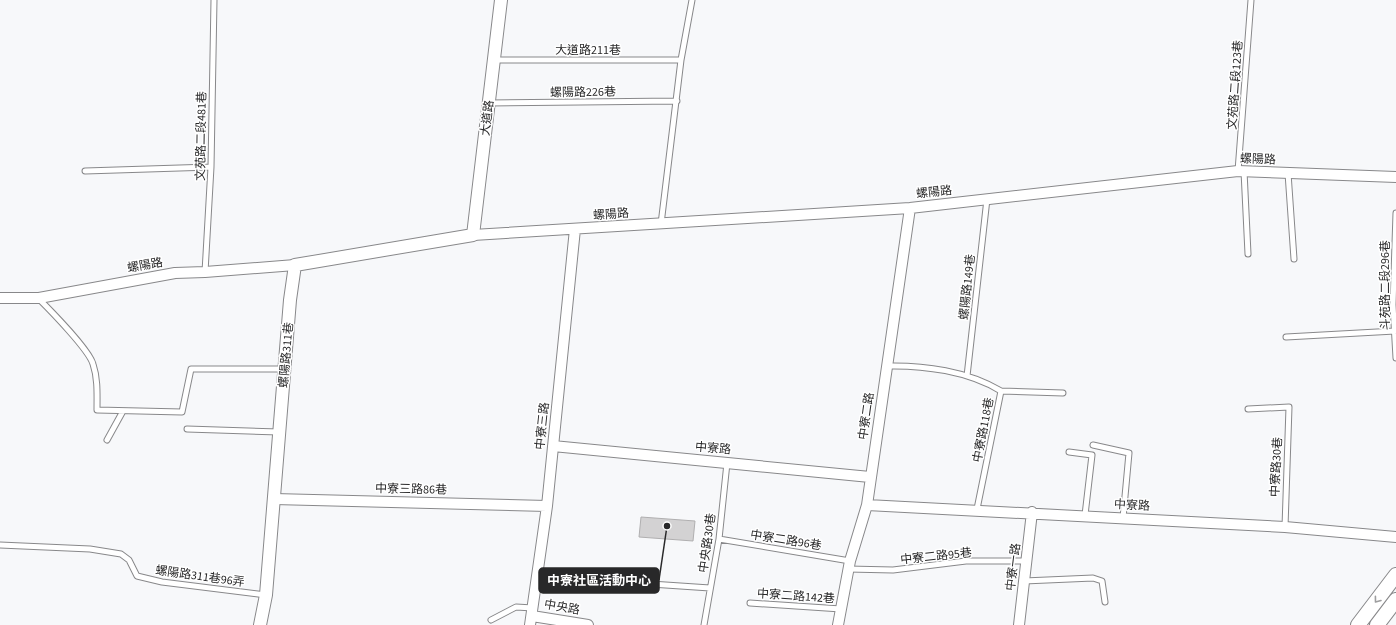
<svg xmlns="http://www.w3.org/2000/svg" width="1396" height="625" font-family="'Source Sans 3','Noto Sans TC',sans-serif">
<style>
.building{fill:#d3d2d3;stroke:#b0afb0}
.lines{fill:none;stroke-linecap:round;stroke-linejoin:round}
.service-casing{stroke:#88888a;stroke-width:7}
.minor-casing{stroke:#88888a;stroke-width:12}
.tertiary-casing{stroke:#88888a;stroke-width:14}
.secondary-casing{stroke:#88888a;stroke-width:16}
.service{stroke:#fff;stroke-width:5}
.minor{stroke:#fff;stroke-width:10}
.tertiary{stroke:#fff;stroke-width:12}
.secondary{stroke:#fff;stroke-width:14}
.oneway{stroke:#9e9e9f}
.labels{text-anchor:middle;stroke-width:3;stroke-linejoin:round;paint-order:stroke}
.street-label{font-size:12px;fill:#282829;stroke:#fff}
.leader{fill:none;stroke:#282829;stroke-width:1.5}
.callout-dot{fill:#282829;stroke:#fff;stroke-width:1.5}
.callout{fill:#282829;stroke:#282829;stroke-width:1.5}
.callout-label{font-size:13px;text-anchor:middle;font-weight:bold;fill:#fff}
</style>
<rect width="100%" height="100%" fill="#f7f8fa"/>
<path class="building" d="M641,517L695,521L693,541L639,537Z"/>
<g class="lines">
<g class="service-casing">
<path id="service" d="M494,60H681
M489,103L677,101
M85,171L211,167
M1238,171L1251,0
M1244,171L1248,254
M1288,173L1294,259
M1396,213L1393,305L1396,358
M661,224L681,60L692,0
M205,272L211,167L214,0
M39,299C51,311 89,350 93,364C98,379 97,395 97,410L182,412L191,369H284
M1286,337L1395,331
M886,366C924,365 968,371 1001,391
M967,376L987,199
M1248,409L1289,407L1285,527
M187,429L279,432
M107,440L123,411
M1093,445L1129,453L1123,518
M1069,452L1092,455L1085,515
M977,509L1001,391L1063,393
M719,539L850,561
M0,545L90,549L121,554L129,560L137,576L162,582L266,595
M848,569L893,570L966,561H1026
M1024,581L1093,578L1102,581L1105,602
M636,583L710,588
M750,603L841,609
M491,620L516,607L533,608
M704,625L719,539L727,463"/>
</g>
<g class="minor-casing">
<path id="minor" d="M473,235L910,208L1238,171L1396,177
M0,298H39L175,273L205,272L295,265
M553,446L870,477
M274,499L547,506
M867,505L1285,527L1396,537
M532,616L588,625
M530,625L547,506L575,229
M838,625L850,561L867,505L910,208
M1019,625L1032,512"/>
</g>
<g class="tertiary-casing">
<path id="tertiary" d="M260,625L266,595L290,300L295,265L473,235L501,0"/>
</g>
<g class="secondary-casing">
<path id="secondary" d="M1358,625L1396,575
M1377,625L1396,600"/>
</g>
<use href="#service" class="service"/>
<use href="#minor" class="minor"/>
<use href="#tertiary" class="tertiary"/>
<use href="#secondary" class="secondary"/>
</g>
<defs><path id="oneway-chevron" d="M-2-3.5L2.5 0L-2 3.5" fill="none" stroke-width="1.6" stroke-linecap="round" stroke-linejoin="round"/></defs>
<use class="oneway" href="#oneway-chevron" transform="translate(1377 600) rotate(127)"/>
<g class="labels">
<g class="street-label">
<text x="588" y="54">大道路211巷</text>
<text transform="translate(1235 85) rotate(-86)" y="4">文苑路二段123巷</text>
<text transform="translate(583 92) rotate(-1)" y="4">螺陽路226巷</text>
<text transform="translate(487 118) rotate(-83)" y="4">大道路</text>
<text transform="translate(201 136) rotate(-89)" y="4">文苑路二段481巷</text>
<text transform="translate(1258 159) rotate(2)" y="4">螺陽路</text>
<text transform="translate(934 192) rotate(-6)" y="4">螺陽路</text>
<text transform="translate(611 214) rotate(-4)" y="4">螺陽路</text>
<text transform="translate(145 265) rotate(-10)" y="4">螺陽路</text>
<text transform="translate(1385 285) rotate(-90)" y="4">斗苑路二段296巷</text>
<text transform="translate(967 287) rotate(-84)" y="4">螺陽路149巷</text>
<text transform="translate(286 355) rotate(-85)" y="4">螺陽路311巷</text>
<text transform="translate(866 416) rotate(-82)" y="4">中寮二路</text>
<text transform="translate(542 426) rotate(-84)" y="4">中寮三路</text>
<text transform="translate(983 430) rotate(-79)" y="4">中寮路118巷</text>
<text transform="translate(713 448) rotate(5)" y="4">中寮路</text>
<text transform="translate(1276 467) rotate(-87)" y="4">中寮路30巷</text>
<text transform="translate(411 489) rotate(1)" y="4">中寮三路86巷</text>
<text transform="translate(1132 505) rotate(3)" y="4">中寮路</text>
<text transform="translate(786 540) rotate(9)" y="4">中寮二路96巷</text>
<text transform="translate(707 543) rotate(-82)" y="4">中央路30巷</text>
<text transform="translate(936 556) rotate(-6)" y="4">中寮二路95巷</text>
<text transform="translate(1013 567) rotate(-83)" y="4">中寮一路</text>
<text transform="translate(200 576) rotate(8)" y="4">螺陽路311巷96弄</text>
<text transform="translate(796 596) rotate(4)" y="4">中寮二路142巷</text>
<text transform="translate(562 607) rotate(10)" y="4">中央路</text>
</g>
</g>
<path class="leader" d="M667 526L659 580"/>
<circle class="callout-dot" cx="667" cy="526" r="4"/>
<rect class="callout" x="539" y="568" width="120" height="25" rx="4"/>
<g class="callout-label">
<text x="599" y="585">中寮社區活動中心</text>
</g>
</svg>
